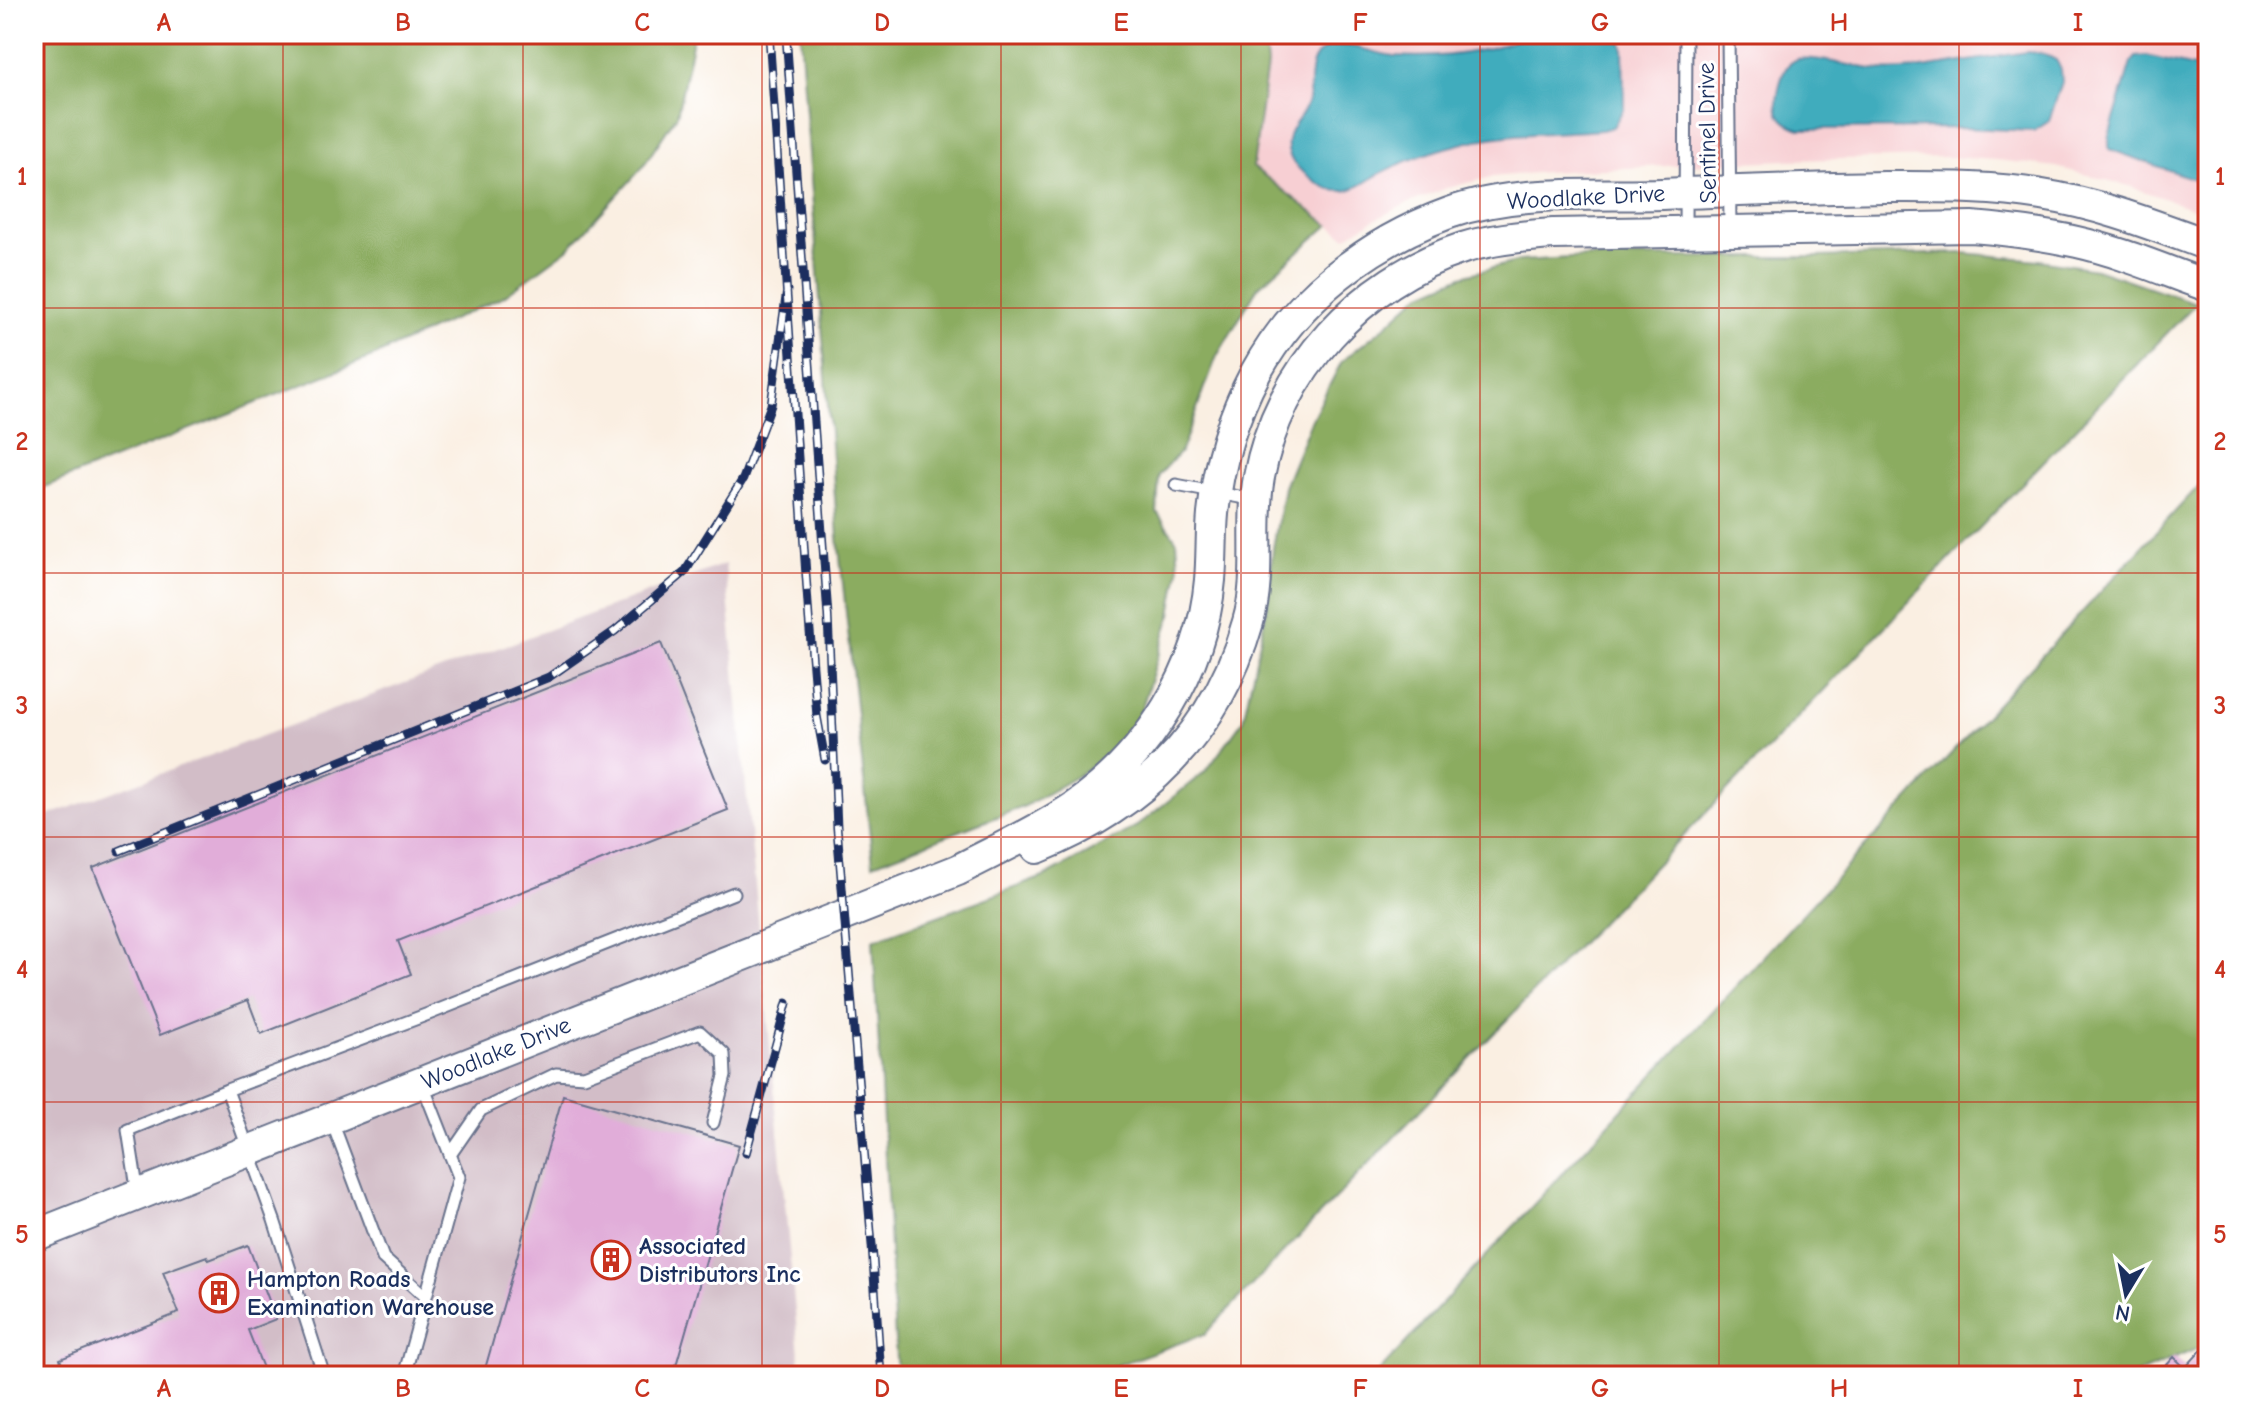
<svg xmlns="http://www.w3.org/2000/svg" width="2242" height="1410" font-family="'Comic Neue',sans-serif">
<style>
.built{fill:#f7cfd3}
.industrial{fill:#d2bdc7}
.forest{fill:#8bac60;stroke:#536e5f;stroke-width:2}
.water{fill:#3facbd;stroke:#2d6e8e;stroke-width:2}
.building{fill:#e1add9}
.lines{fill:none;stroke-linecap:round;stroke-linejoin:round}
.lane-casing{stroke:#69728c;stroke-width:15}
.secondary-casing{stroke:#69728c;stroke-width:34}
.lane{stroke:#fff;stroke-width:11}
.secondary{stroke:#fff;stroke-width:30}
.rail-casing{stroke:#1b2f5e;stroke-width:9}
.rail{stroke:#fff;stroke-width:6;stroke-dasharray:18;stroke-linecap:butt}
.grid{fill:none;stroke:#c8321e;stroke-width:2;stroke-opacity:0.55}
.labels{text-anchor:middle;stroke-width:6;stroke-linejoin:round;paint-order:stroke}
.street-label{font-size:24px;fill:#1b2f5e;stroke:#fff}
.poi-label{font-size:24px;font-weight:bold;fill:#1b2f5e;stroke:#fff;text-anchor:start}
.neatline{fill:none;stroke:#c8321e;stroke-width:3}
.grid-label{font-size:26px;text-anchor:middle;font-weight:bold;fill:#c8321e}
</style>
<rect width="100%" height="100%" fill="#fff"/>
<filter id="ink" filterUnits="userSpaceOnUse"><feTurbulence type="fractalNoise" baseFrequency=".0125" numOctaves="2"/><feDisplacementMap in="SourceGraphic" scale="16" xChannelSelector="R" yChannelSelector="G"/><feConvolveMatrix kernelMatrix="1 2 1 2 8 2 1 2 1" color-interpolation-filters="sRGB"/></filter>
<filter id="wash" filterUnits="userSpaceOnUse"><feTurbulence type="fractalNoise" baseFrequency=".006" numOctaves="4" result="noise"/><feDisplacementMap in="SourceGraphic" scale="32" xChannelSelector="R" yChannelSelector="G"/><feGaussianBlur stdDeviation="1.8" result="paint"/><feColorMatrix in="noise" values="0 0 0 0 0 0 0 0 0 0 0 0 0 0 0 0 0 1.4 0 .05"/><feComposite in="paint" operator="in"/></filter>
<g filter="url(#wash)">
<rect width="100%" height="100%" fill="#faefe2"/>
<path class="built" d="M1264,34H2208V214L2126,185L2056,167L1997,160L1949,157L1786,160L1545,172L1492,177L1447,188L1404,205L1372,221L1346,237L1253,167L1267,65Z"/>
<path class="industrial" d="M725,564L801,1376H34V821Z"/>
<path class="forest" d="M34,34H692V44L677,115L642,168L568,249L504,296L372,357L34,491Z
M800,34H1264L1267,65L1253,167L1329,225L1258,287L1217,356L1181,451L1159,475L1157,512L1177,541L1179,570L1171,615L1140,714L1115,748L1081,774L1025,806L873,864L838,538Z
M1963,253L2039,260L2096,269L2196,303L1205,1334L1087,1376H897L873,940L1046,876L1137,826L1207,770L1243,720L1267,608L1273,548L1284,487L1311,421L1342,361L1383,328L1420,294L1462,276L1519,261L1588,257H1816Z
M2208,476V1344L2133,1376H1375Z"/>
<path class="water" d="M1531,34L1555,37L1568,34H1618L1623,45L1624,108L1613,127L1602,130C1554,134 1504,132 1457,145C1432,151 1407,160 1383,172C1370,178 1355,192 1340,191C1327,191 1313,180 1303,172C1293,165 1286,154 1288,141C1289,127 1303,117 1307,104C1314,82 1303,57 1330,47C1346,40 1376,55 1395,56C1441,59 1488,53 1531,34Z
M2027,52L2044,54L2056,60L2061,69L2062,82L2049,121L2034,131L1964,128L1800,129C1791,126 1780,121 1778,110C1775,98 1782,64 1795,60C1807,54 1862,69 1880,70C1901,72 1921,68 1942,65C1970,61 1999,56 2027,52Z
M2146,56L2208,70V184L2109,149V136L2131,63L2136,57Z"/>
<g id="blocks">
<path class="building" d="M661,643L728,810L398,941L411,974L261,1034L248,1000L160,1035L93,868Z
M563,1095L739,1145L673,1376H483Z
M248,1245L276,1319L248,1330L266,1376H66L60,1359L179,1313L163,1272L207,1256L209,1260Z
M2208,1343V1376H2157L2174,1357L2185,1368Z"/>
</g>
</g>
<g filter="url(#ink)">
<use href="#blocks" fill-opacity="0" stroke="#69728c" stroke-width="2"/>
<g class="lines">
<g class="lane-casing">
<path id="lane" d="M1728,34L1730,227
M1685,229L1686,34
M1176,485L1255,500
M331,1119L383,1258L425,1296
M450,1155L481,1110L556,1074L584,1076L700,1032L724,1054L725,1076L713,1123
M138,1194L128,1130L227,1090
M324,1376L274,1220L227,1090L431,1013L734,893
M404,1376L459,1177L422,1083"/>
</g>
<g class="secondary-casing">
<path id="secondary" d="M1037,848C1142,806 1217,732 1248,622C1262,575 1250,524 1259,477C1278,371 1361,281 1463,248C1492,239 1523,236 1553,234L1972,227C2007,230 2042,234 2077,242C2122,252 2165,271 2208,286
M34,1236L958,870C996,850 1039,831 1074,807C1148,756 1202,670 1210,580C1212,558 1211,536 1213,514C1218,464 1232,417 1256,372C1297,297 1369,242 1449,213C1517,189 1592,196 1662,194C1737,191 1811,188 1885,187C1938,187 1990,186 2042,195C2100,204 2153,225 2208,245"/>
</g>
<use href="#lane" class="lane"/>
<use href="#secondary" class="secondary"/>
<g class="rail-casing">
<path id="rail" d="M769,34L809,619L817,716L825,760
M786,34L828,616L837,828L872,1245L881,1376
M119,851L549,677L615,631L685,572L743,479L771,405L787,290
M746,1153L787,1003"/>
</g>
<use href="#rail" class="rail"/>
</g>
</g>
<path class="grid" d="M283,34V1376M523,34V1376M762,34V1376M1001,34V1376M1241,34V1376M1480,34V1376M1719,34V1376M1959,34V1376M34,308H2208M34,573H2208M34,837H2208M34,1102H2208"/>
<defs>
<g id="building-ring" transform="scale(2)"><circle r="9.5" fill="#fff" stroke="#c8321e" stroke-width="1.5"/><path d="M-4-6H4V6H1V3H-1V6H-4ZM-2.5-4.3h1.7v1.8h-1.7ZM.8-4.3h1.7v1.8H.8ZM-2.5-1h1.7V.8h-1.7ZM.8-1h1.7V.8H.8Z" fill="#c8321e"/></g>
</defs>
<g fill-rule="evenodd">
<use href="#building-ring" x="611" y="1260"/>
<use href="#building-ring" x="219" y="1293"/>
</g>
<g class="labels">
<g class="street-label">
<text transform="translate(1707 133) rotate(-91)" y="8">Sentinel Drive</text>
<text transform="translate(1586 197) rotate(-3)" y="8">Woodlake Drive</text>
<text transform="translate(496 1053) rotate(-22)" y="8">Woodlake Drive</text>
</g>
<g class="poi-label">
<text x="639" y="1254">Associated<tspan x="639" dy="28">Distributors Inc</tspan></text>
<text x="247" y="1287">Hampton Roads<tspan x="247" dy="28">Examination Warehouse</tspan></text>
</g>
</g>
<rect width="2242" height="1410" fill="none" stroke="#fff" stroke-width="88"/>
<g transform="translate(2126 1294) rotate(190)" stroke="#ffffff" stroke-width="6" paint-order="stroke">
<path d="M0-6L14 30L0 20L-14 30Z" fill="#1b2f5e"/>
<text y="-12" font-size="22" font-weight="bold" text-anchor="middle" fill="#1b2f5e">N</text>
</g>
<rect x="44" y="44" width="2154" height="1322" class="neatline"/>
<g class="grid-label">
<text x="164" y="31">A</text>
<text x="403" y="31">B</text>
<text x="642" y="31">C</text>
<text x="882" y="31">D</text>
<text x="1121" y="31">E</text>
<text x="1360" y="31">F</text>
<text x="1600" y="31">G</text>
<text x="1839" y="31">H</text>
<text x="2078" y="31">I</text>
<text x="22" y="185">1</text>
<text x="2220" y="185">1</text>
<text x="22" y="450">2</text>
<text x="2220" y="450">2</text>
<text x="22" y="714">3</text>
<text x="2220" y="714">3</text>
<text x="22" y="978">4</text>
<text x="2220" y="978">4</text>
<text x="22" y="1243">5</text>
<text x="2220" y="1243">5</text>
<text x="164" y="1397">A</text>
<text x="403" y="1397">B</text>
<text x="642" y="1397">C</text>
<text x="882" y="1397">D</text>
<text x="1121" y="1397">E</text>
<text x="1360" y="1397">F</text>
<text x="1600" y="1397">G</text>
<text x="1839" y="1397">H</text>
<text x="2078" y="1397">I</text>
</g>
</svg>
